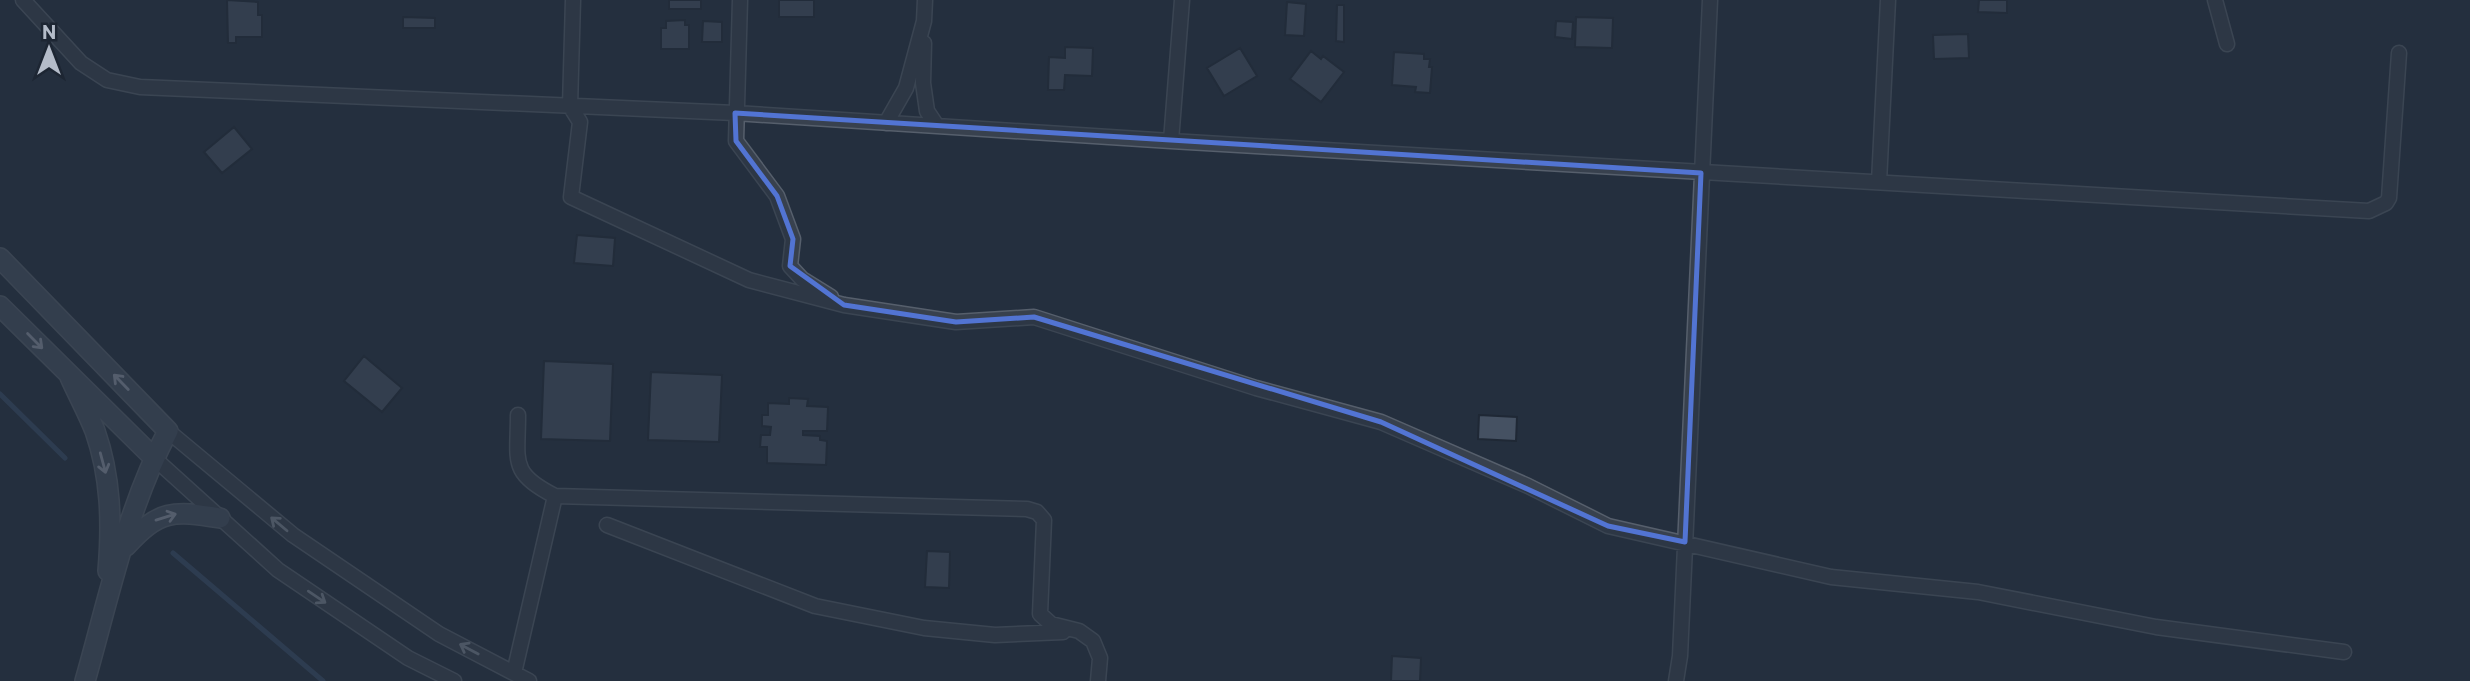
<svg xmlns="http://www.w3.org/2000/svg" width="2470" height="681" font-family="Commissioner,sans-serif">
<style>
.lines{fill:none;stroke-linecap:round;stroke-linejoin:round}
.stream{stroke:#394c67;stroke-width:5}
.building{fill:#455162;stroke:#1f2835;stroke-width:2}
.street-casing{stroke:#565f6c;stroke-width:17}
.secondary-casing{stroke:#565f6c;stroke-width:22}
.street{stroke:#38414e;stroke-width:14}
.secondary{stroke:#465061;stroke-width:19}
.oneway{stroke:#8e96a5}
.oneway2{stroke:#7c8592}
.marked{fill:none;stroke:#5274d3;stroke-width:5;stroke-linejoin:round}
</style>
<rect width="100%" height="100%" fill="#242f3e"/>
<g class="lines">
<path class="stream" d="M0,394L65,458
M173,553L323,681"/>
</g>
<path class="building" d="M227,0L258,2V15H262V37H236V43H228Z
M669,0H701V9H669Z
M779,0H814V17H779Z
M1979,0H2007V13L1978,12Z
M1287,2L1306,4L1304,36L1285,35Z
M1337,5H1344V42L1336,41Z
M403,17L435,18V28H403Z
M1576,17L1613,18L1612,48L1575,47Z
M685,20V25H689V49H661V28H666V21Z
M703,21L722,22V42H702Z
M1556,21L1573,22L1572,39L1555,37Z
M1968,34L1969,58L1934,59L1933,35Z
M1065,47L1093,48L1092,76L1065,75L1064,90H1048L1049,57L1065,58Z
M1240,48L1257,76L1224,96L1207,68Z
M1311,51L1321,59L1323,56L1344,72L1321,102L1290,79Z
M1394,52L1424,54V59H1430L1429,67H1432L1430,93L1415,92L1416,87L1392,85Z
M234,127L252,149L222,173L204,152Z
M577,235L615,238L613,266L574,263Z
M364,356L402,388L382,412L344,381Z
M544,361L613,364L610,441L541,439Z
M651,372L722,375L719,442L648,440Z
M789,398L808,399L807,406L828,407L827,431H803V435L820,436V440L827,441L826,465L767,463V447H760L761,435H770L771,427L762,426V415H768V403L789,404Z
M1479,415L1517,417L1516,441L1478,439Z
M927,551L950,552L949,588L925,587Z
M1392,656L1421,658L1420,681H1391Z"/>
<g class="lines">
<g class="street-casing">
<path id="street" d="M23,0L81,63L107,80L140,87L735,113L1171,141L2369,211L2386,203L2389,198L2399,53
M573,0L570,106L580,122L571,197L749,280L844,305L956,322L1034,317L1256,388L1381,422L1528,486L1608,526L1831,577L1978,592L2156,627L2344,652
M740,0L736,141L777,196L793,239L790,266L802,279L831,297
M2215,0L2227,44
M924,43L923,83L927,111L937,126
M886,123L906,88L924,21L925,0
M1171,141L1182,0
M1879,182L1888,0
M518,415C518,461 509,473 555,496
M168,431L293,535L439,634L529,681
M154,458L278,570L408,658L454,681
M607,525L815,606L924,628L995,635L1063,632
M514,673L555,496L1027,509L1037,512L1044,520L1040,614L1051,624L1079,631L1093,641L1100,658L1098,681
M1676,681L1680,656L1710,0"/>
</g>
<g class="secondary-casing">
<path id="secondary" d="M0,258L168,431C127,508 109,597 85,681
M0,306L154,458
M70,377C78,395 88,413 95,431C111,477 112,523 108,571
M126,546C159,510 173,510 220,518"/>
</g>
<use href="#street" class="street"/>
<use href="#secondary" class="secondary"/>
</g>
<defs><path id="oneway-shaft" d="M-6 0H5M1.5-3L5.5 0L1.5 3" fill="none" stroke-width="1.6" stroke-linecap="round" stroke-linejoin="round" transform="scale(1.75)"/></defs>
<g class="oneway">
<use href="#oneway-shaft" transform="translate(35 341) rotate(45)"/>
<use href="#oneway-shaft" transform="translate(121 382) rotate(-134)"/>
<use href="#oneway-shaft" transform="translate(103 463) rotate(75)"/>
<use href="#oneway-shaft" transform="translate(166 517) rotate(-17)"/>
</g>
<g class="oneway2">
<use href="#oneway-shaft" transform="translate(279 524) rotate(-140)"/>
<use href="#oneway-shaft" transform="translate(317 597) rotate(34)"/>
<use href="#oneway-shaft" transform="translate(469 649) rotate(-152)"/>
</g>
<path d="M0 0H2470V681H0ZM735,113L1701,173L1685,542L1608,526L1381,422L1034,317L956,322L844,305L790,266L793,239L777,196L736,141Z" fill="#242f3e" fill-opacity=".55" fill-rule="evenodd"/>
<path class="marked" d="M735,113L1701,173L1685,542L1608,526L1381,422L1034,317L956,322L844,305L790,266L793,239L777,196L736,141Z"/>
<g transform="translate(49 49)" stroke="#1d2633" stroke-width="5" paint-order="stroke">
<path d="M0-5L12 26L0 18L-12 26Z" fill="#b4bcc9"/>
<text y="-10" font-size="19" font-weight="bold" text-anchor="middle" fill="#b4bcc9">N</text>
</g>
</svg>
